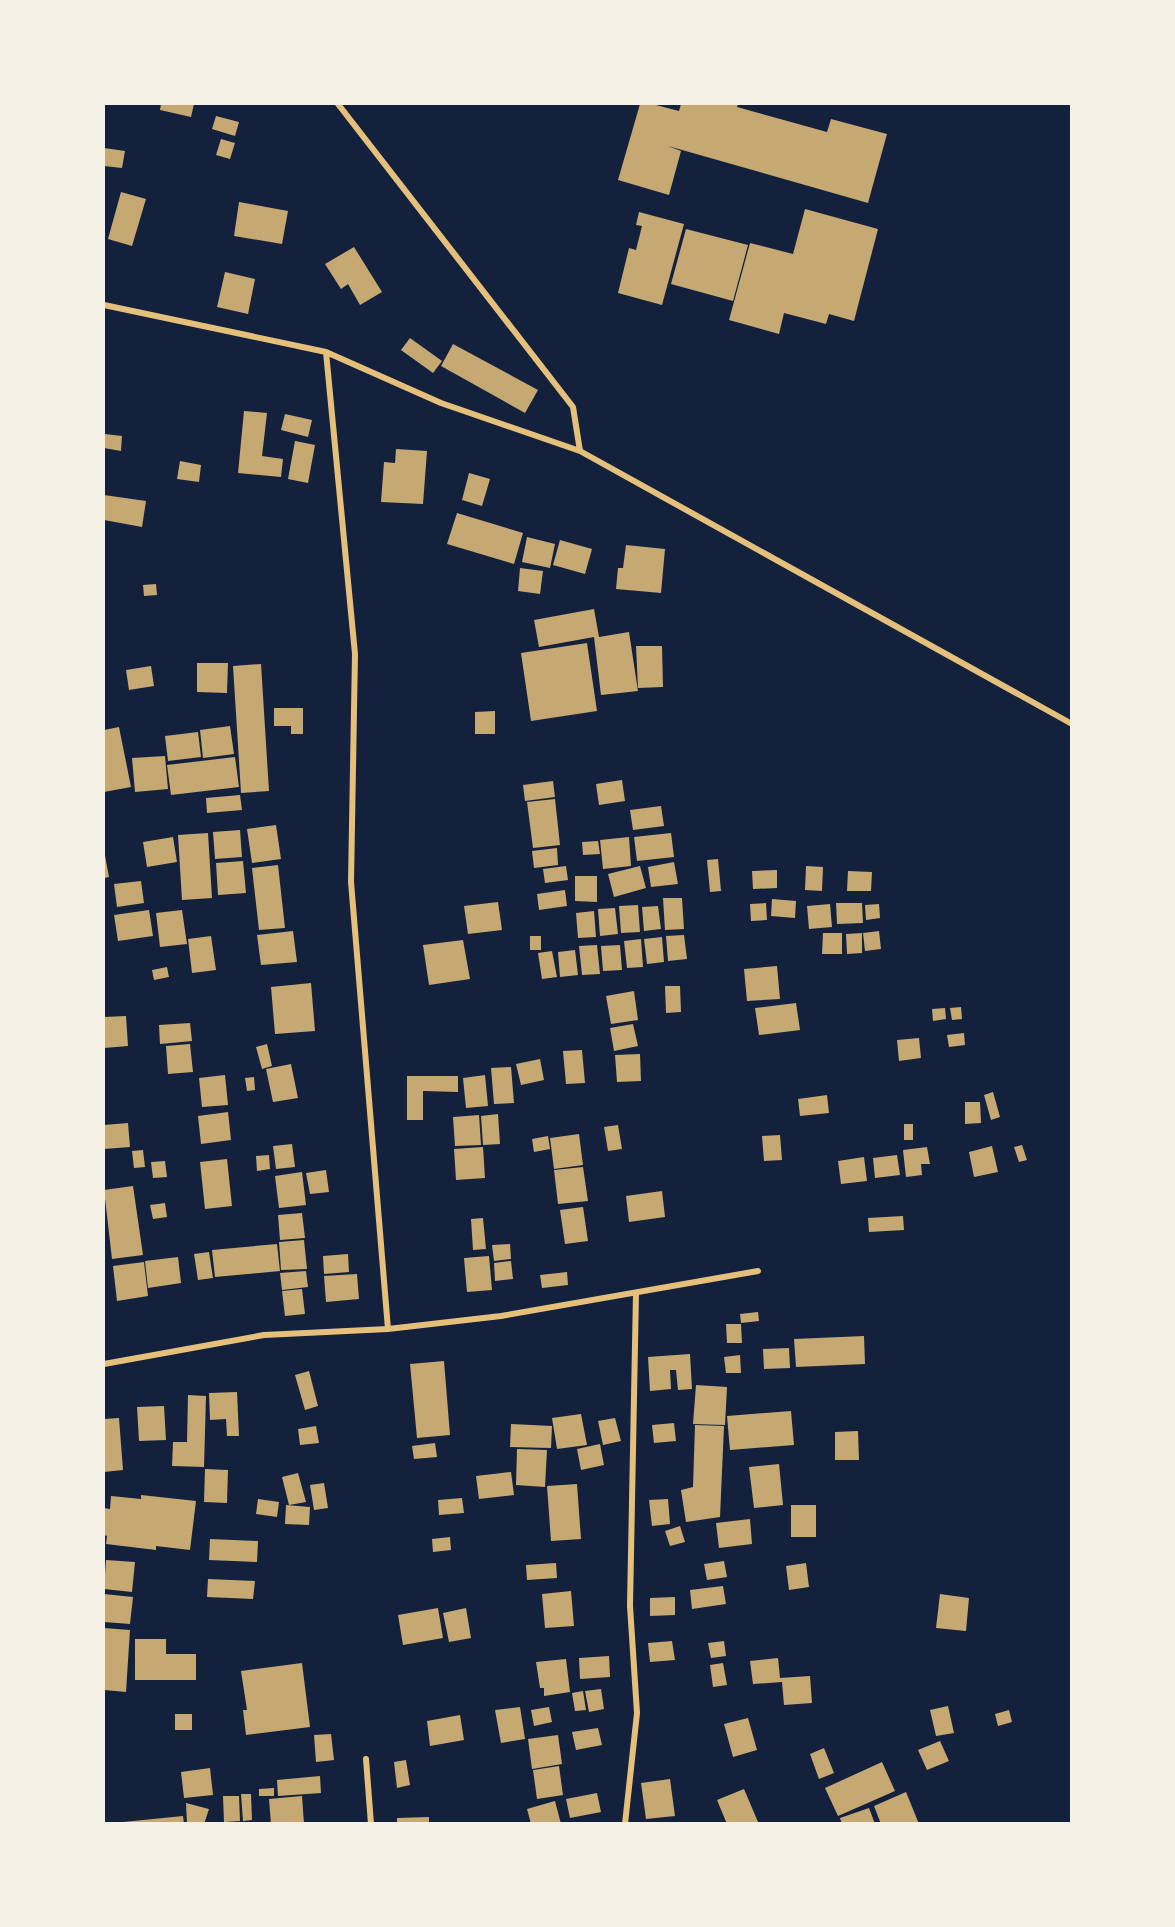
<svg xmlns="http://www.w3.org/2000/svg" width="1175" height="1927" font-family="Lora,serif">
<style>
.building{fill:#c6a872}
.lines{fill:none;stroke-linecap:round;stroke-linejoin:round}
.minor{stroke:#e5c07b;stroke-width:6}
</style>
<rect width="100%" height="100%" fill="#14213d"/>
<path class="building" d="M161,104H194L191,117L160,110Z
M640,104H652L679,111L681,104H738L737,107L827,132L831,119L887,134L868,203L668,146L681,151L669,195L618,180Z
M216,116L239,122L235,136L212,129Z
M221,139L235,143L230,159L216,155Z
M104,148L125,151L122,168L104,166Z
M121,192L146,199L132,246L108,239Z
M239,202L288,211L282,244L234,236Z
M805,209L878,229L854,321L829,314L826,324L784,313L779,334L729,320L750,243L793,254Z
M639,212L684,224L662,305L618,293L629,248L636,250L642,226L636,225Z
M686,229L748,245L733,301L671,284Z
M354,247L382,292L360,305L348,284L341,289L325,264Z
M225,272L255,279L248,314L217,307Z
M410,338L442,361L433,373L401,350Z
M453,344L538,390L525,413L441,366Z
M244,411L267,413L262,456L283,459L281,477L238,473Z
M285,414L312,420L308,437L281,430Z
M105,434L122,436L121,451L104,448Z
M295,441L315,445L308,483L288,479Z
M396,449L427,451L423,504L381,502L384,462L395,463Z
M180,461L201,465L199,482L177,479Z
M469,473L490,479L482,506L462,500Z
M104,495L146,501L142,527L104,520Z
M457,513L523,533L514,564L447,544Z
M527,537L555,544L550,568L522,562Z
M560,540L592,549L585,574L553,565Z
M626,545L665,549L661,593L616,589L618,568H623Z
M520,568L543,571L540,594L518,591Z
M156,584L157,595L144,596L143,585Z
M594,609L599,637L629,632L638,691L601,695L594,637L539,647L534,620Z
M587,643L597,711L531,721L521,653Z
M636,646H662L663,687L638,688Z
M197,663H228L227,693L197,692Z
M261,664L269,791L241,793L233,666Z
M151,666L154,686L129,690L126,670Z
M274,708H303V734H291V726H274Z
M495,711V734H475V712Z
M230,726L234,754L203,758L200,730Z
M119,727L131,787L104,792V730Z
M198,732L201,757L168,761L165,736Z
M165,756L168,789L135,792L132,758Z
M235,757L239,787L171,795L167,765Z
M622,780L625,801L599,805L596,784Z
M553,781L555,797L525,801L523,785Z
M240,795L242,810L207,813L206,798Z
M555,799L560,845L533,848L527,802Z
M661,806L664,826L633,830L630,810Z
M276,825L281,859L252,863L247,829Z
M240,830L242,857L215,859L213,832Z
M208,833L212,898L182,900L178,835Z
M671,833L674,857L637,861L634,837Z
M173,837L177,862L147,867L143,842Z
M629,837L631,866L603,869L600,840Z
M598,841L600,854L583,855L582,842Z
M557,848L558,865L534,868L532,851Z
M104,850L109,877L104,878Z
M718,859L721,891L710,892L707,860Z
M243,861L246,893L218,895L216,863Z
M674,862L678,884L651,887L648,867Z
M278,865L285,928L259,930L252,868Z
M566,866L568,880L545,883L543,869Z
M640,866L646,888L614,897L608,874Z
M806,866L823,867L822,891L805,890Z
M777,870V888L753,889L752,871Z
M848,871L872,872L871,891H847Z
M575,876H597V902L575,901Z
M141,881L144,903L117,907L114,884Z
M565,890L567,906L539,910L537,894Z
M663,898H682L684,929L665,930Z
M772,899L796,901L795,918L771,916Z
M498,902L502,930L468,934L464,906Z
M766,903L767,920L751,921L750,904Z
M836,903H862L863,923L837,924Z
M830,904L832,927L809,929L807,906Z
M879,904L880,918L866,920L865,905Z
M638,905L640,932L621,933L619,906Z
M658,906L661,929L644,931L642,907Z
M615,908L618,934L600,936L598,909Z
M149,910L153,936L118,941L114,915Z
M182,910L187,944L160,947L156,913Z
M594,911L596,937L578,938L576,913Z
M293,931L297,962L261,965L257,935Z
M879,931L881,949L865,951L863,933Z
M823,933H842V954H822Z
M862,933V953L847,954L846,934Z
M684,935L687,959L668,961L666,936Z
M211,936L216,970L192,973L188,939Z
M530,936H541V950H530Z
M662,937L664,962L647,964L644,939Z
M641,939L643,967L627,968L624,941Z
M463,940L470,979L429,985L423,945Z
M597,945L600,974L582,975L579,946Z
M620,945L622,970L603,971L601,946Z
M575,950L578,975L560,977L558,952Z
M552,951L557,977L542,979L538,953Z
M777,966L780,999L747,1001L744,969Z
M167,967L169,977L154,980L152,970Z
M311,983L315,1031L275,1034L271,987Z
M665,986H680L681,1012L666,1013Z
M634,991L638,1020L611,1024L606,996Z
M796,1003L800,1030L759,1035L755,1008Z
M961,1007L962,1019L952,1020L950,1008Z
M945,1008L946,1019L933,1021L932,1009Z
M126,1016L128,1046L104,1048V1017Z
M190,1023L192,1041L160,1044L159,1025Z
M633,1024L638,1046L614,1051L610,1028Z
M964,1033L965,1045L949,1047L947,1035Z
M919,1038L921,1058L899,1061L897,1040Z
M190,1044L193,1072L168,1074L166,1046Z
M267,1044L272,1066L262,1069L256,1047Z
M582,1050L585,1083L566,1084L563,1051Z
M640,1054L641,1081L617,1082L615,1055Z
M540,1059L544,1080L521,1085L516,1064Z
M291,1064L298,1098L273,1102L266,1069Z
M511,1067L514,1103L494,1104L491,1068Z
M225,1075L228,1105L202,1107L199,1078Z
M485,1075L488,1106L466,1108L463,1078Z
M407,1076H458V1092L423,1091V1120H407Z
M254,1077L255,1090L247,1091L245,1078Z
M993,1092L1000,1117L991,1120L984,1095Z
M827,1095L829,1113L800,1116L798,1099Z
M965,1102H980L981,1123L965,1124Z
M228,1112L231,1140L201,1144L198,1116Z
M498,1114L500,1144L483,1145L481,1116Z
M479,1115L481,1145L455,1146L453,1117Z
M128,1123L130,1147L104,1149V1125Z
M904,1124H913V1140H904Z
M618,1125L622,1149L608,1151L604,1127Z
M579,1134L583,1165L554,1169L550,1138Z
M780,1135L782,1160L764,1161L762,1136Z
M548,1136L550,1149L534,1152L532,1139Z
M292,1144L295,1167L276,1169L273,1146Z
M1022,1145L1027,1160L1019,1162L1014,1147Z
M992,1146L998,1172L974,1177L969,1152Z
M483,1147L485,1178L456,1180L454,1149Z
M927,1147L930,1164H921L922,1175L906,1177L903,1150Z
M143,1150L145,1167L134,1168L132,1151Z
M269,1155L270,1169L257,1171L256,1156Z
M897,1155L900,1175L875,1178L873,1158Z
M864,1157L867,1181L841,1184L838,1161Z
M227,1159L232,1206L205,1209L200,1162Z
M165,1161L167,1177L153,1178L151,1162Z
M583,1167L588,1201L558,1204L554,1170Z
M326,1170L329,1192L310,1194L306,1173Z
M302,1172L306,1205L279,1208L275,1176Z
M133,1186L143,1255L112,1259L104,1190Z
M662,1191L665,1217L629,1222L626,1196Z
M165,1203L167,1217L153,1219L150,1205Z
M583,1207L588,1241L565,1244L560,1210Z
M302,1213L305,1238L280,1240L278,1215Z
M903,1216L904,1230L869,1232L868,1218Z
M483,1218L486,1249L473,1250L471,1219Z
M304,1240L307,1269L281,1270L279,1242Z
M277,1244L280,1271L215,1277L212,1250Z
M510,1244L511,1259L494,1261L492,1245Z
M209,1252L213,1278L198,1280L194,1254Z
M348,1254L349,1272L324,1274L323,1256Z
M489,1256L492,1290L467,1292L464,1258Z
M178,1257L181,1283L148,1288L145,1261Z
M511,1261L513,1279L495,1281L494,1263Z
M144,1262L148,1296L117,1301L113,1266Z
M306,1271L308,1287L282,1290L280,1273Z
M567,1272L568,1285L542,1288L540,1275Z
M357,1274L359,1299L326,1302L324,1276Z
M302,1289L305,1314L285,1316L282,1291Z
M758,1312L759,1321L741,1323L740,1314Z
M726,1324H741L742,1343H727Z
M864,1336L865,1364L796,1367L794,1339Z
M789,1348L790,1368L764,1369L763,1349Z
M690,1354L692,1389L678,1390L676,1370H670L671,1389L650,1391L648,1357Z
M740,1355L741,1373H726L724,1357Z
M444,1361L450,1435L417,1438L410,1364Z
M309,1371L318,1406L305,1410L295,1375Z
M696,1385L727,1387L725,1425L693,1424Z
M237,1392L239,1436H227L226,1419L210,1420L209,1393Z
M188,1395L206,1396L204,1467L172,1466L173,1442H187Z
M164,1406L166,1440L139,1441L137,1407Z
M791,1411L794,1445L730,1450L727,1416Z
M581,1414L587,1445L557,1449L552,1418Z
M119,1418L123,1470L104,1472V1419Z
M615,1418L621,1441L603,1445L598,1421Z
M674,1423L676,1441L654,1443L652,1425Z
M511,1424L552,1426L551,1448L510,1447Z
M695,1425L724,1426L720,1517L686,1522L681,1490L693,1487Z
M316,1426L319,1443L300,1445L298,1429Z
M858,1431L859,1460H835V1432Z
M435,1443L437,1457L414,1459L412,1446Z
M600,1444L604,1465L581,1470L577,1449Z
M517,1449L547,1450L545,1487L516,1485Z
M779,1464L783,1505L754,1508L749,1467Z
M205,1469L228,1470L227,1503L204,1502Z
M511,1472L514,1495L479,1499L476,1476Z
M298,1473L306,1502L289,1505L282,1477Z
M324,1483L328,1508L314,1510L310,1485Z
M577,1484L581,1539L551,1541L547,1486Z
M141,1495L196,1501L190,1550L156,1546V1550L106,1544L107,1536L104,1535V1508L110,1509L111,1496L141,1499Z
M462,1498L464,1513L439,1515L438,1500Z
M258,1499L279,1502L277,1517L256,1514Z
M668,1499L670,1524L652,1526L649,1500Z
M286,1505L310,1507L309,1525L285,1524Z
M791,1505H816V1537H791Z
M750,1519L752,1544L719,1548L716,1523Z
M680,1526L685,1542L670,1546L665,1531Z
M450,1537L451,1550L433,1552L432,1539Z
M210,1539L258,1541L257,1562L209,1560Z
M106,1560L135,1562L132,1592L104,1589Z
M724,1561L727,1577L707,1580L704,1564Z
M556,1563L557,1578L527,1580L526,1565Z
M806,1563L809,1587L789,1590L786,1566Z
M208,1579L255,1581L253,1599L207,1597Z
M723,1586L726,1604L692,1609L690,1590Z
M571,1591L574,1626L545,1628L542,1594Z
M104,1594L133,1597L130,1624L104,1622Z
M940,1594L969,1598L966,1631L936,1628Z
M675,1597V1615L650,1616V1598Z
M438,1608L443,1638L403,1645L398,1615Z
M466,1608L471,1638L449,1642L443,1613Z
M104,1628L130,1630L126,1692L104,1690Z
M135,1639H166V1654H196V1680H135Z
M672,1641L675,1660L650,1662L648,1643Z
M724,1641L726,1656L711,1658L708,1643Z
M609,1656L610,1677L580,1679L579,1658Z
M778,1658L780,1678L810,1676L812,1703L784,1705L782,1682L753,1684L750,1661Z
M566,1659L570,1692L544,1696V1688H540L536,1662Z
M302,1663L310,1727L246,1735L243,1710H247L241,1671Z
M723,1663L727,1685L713,1687L710,1665Z
M601,1689L604,1709L589,1712L585,1691Z
M583,1691L586,1710L575,1711L572,1693Z
M948,1706L954,1733L936,1736L930,1710Z
M520,1707L525,1739L501,1743L495,1710Z
M549,1707L552,1722L534,1726L531,1710Z
M1009,1710L1012,1722L998,1726L995,1714Z
M175,1714H192V1730H175Z
M460,1715L464,1740L430,1746L427,1721Z
M748,1718L757,1750L733,1757L724,1724Z
M598,1728L602,1745L576,1750L572,1732Z
M331,1734L334,1760L316,1762L314,1735Z
M558,1735L562,1764L532,1769L528,1739Z
M940,1741L949,1761L927,1770L918,1750Z
M824,1748L834,1773L819,1779L810,1754Z
M406,1760L410,1785L397,1788L394,1762Z
M882,1762L895,1791L838,1816L825,1788Z
M559,1766L563,1795L537,1799L533,1770Z
M210,1768L213,1795L184,1798L181,1772Z
M320,1776L321,1793L278,1796L277,1780Z
M670,1779L675,1816L646,1819L641,1783Z
M274,1788V1796H259V1789Z
M744,1789L758,1822L753,1824H727L717,1800Z
M906,1792L919,1824H881L874,1806Z
M597,1793L601,1812L570,1818L566,1799Z
M241,1794H251L252,1820L243,1821Z
M223,1796H239L240,1821L224,1822Z
M302,1796L304,1824H271L269,1799Z
M555,1801L561,1824H531L527,1809Z
M186,1803L209,1809L204,1824H187Z
M869,1808L875,1824H842L840,1818Z
M183,1816L184,1824H123V1822Z
M429,1817V1824H397V1818Z"/>
<g class="lines">
<path class="minor" d="M338,104L573,407L580,451L1072,724
M104,305L326,352L441,403L580,451
M326,352L355,654L351,882L388,1329
M104,1364L264,1335L388,1329L501,1316L758,1271
M366,1759L371,1824
M625,1824L637,1713L630,1606L636,1293"/>
</g>
<rect width="1175" height="1927" fill="none" stroke="#f6f1e7" stroke-width="210"/>
</svg>
